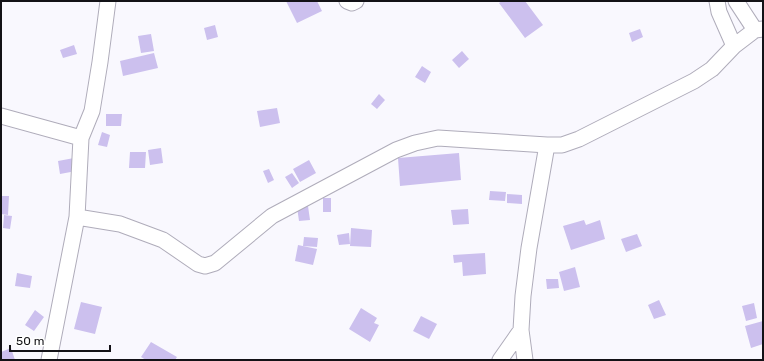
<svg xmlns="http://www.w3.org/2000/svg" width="764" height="361" font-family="Rubik,sans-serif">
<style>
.building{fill:#ccc0ee}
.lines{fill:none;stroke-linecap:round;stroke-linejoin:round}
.minor-casing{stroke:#afacba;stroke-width:17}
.minor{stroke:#fff;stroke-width:15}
</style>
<rect width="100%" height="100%" fill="#f9f8fe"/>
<path class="building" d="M286,1H317L322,11L297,23Z
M502,1H525L543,25L525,38L499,3Z
M215,25L218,37L207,40L204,28Z
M640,29L643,37L632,42L629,33Z
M151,34L154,51L141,53L138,36Z
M74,45L77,54L63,58L60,50Z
M462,51L469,59L459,68L452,60Z
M154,53L158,68L123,76L120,61Z
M422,66L431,72L425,83L415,77Z
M379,94L385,100L377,109L371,104Z
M277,108L280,123L260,127L257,111Z
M106,114H122L121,126H106Z
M102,132L110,135L107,147L98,145Z
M161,148L163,163L150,165L148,150Z
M130,152H146L145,168H129Z
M459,153L461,180L400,186L398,158Z
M74,158L76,171L60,174L58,161Z
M309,160L316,173L300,182L293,169Z
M269,169L274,180L268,183L263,171Z
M292,173L299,183L292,188L285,177Z
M490,191L506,192L505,201L489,200Z
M507,194L522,195V204L507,203Z
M1,196H9L8,215L1,214Z
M323,198H331V212H323Z
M308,206L310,220L299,221L297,207Z
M468,209L469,224L453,225L451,210Z
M4,215L12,216L10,229L3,228Z
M584,220L586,225L600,220L605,239L571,250L563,226Z
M351,228L372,230L371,247L350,246Z
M349,233L350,244L339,245L337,235Z
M637,234L642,246L626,252L621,239Z
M304,237L318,238L317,247L303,246Z
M298,245L317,249L313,265L295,261Z
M485,253L486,274L463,276L462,262L454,263L453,255Z
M575,267L580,287L564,291L559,272Z
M17,273L32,276L30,288L15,286Z
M546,279H558L559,288L547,289Z
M659,300L666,315L654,319L648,305Z
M81,302L102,307L95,334L74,329Z
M754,303L757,318L746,321L742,306Z
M361,308L377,318L374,323L379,325L370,342L349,329Z
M35,310L44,317L34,331L25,325Z
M421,316L437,324L429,339L413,331Z
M763,321V344L751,348L745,326Z
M151,342L177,357L175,360H146L141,357Z
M11,348L15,360H1V352Z"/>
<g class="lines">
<g class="minor-casing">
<path id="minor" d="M347,1L352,3L356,1
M717,1L719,12L734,46
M736,1L755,30L763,29
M1,116L81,138
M77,217L120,224L163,240L198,264L205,266L215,263L272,216L396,150L415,143L438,138L547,145H562L579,139L694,81L712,69L734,46L755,30
M49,360L77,217L81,138L92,111L100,62L108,1
M500,360L521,330
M525,360L521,330L523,296L529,248L547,145"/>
</g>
<use href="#minor" class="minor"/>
</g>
<rect width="764" height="361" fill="none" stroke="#131217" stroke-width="4"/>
<path d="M10 345v6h100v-6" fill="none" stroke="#131217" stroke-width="2"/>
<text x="16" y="345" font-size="12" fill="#131217" stroke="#ffffff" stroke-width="3" paint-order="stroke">50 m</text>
</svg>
